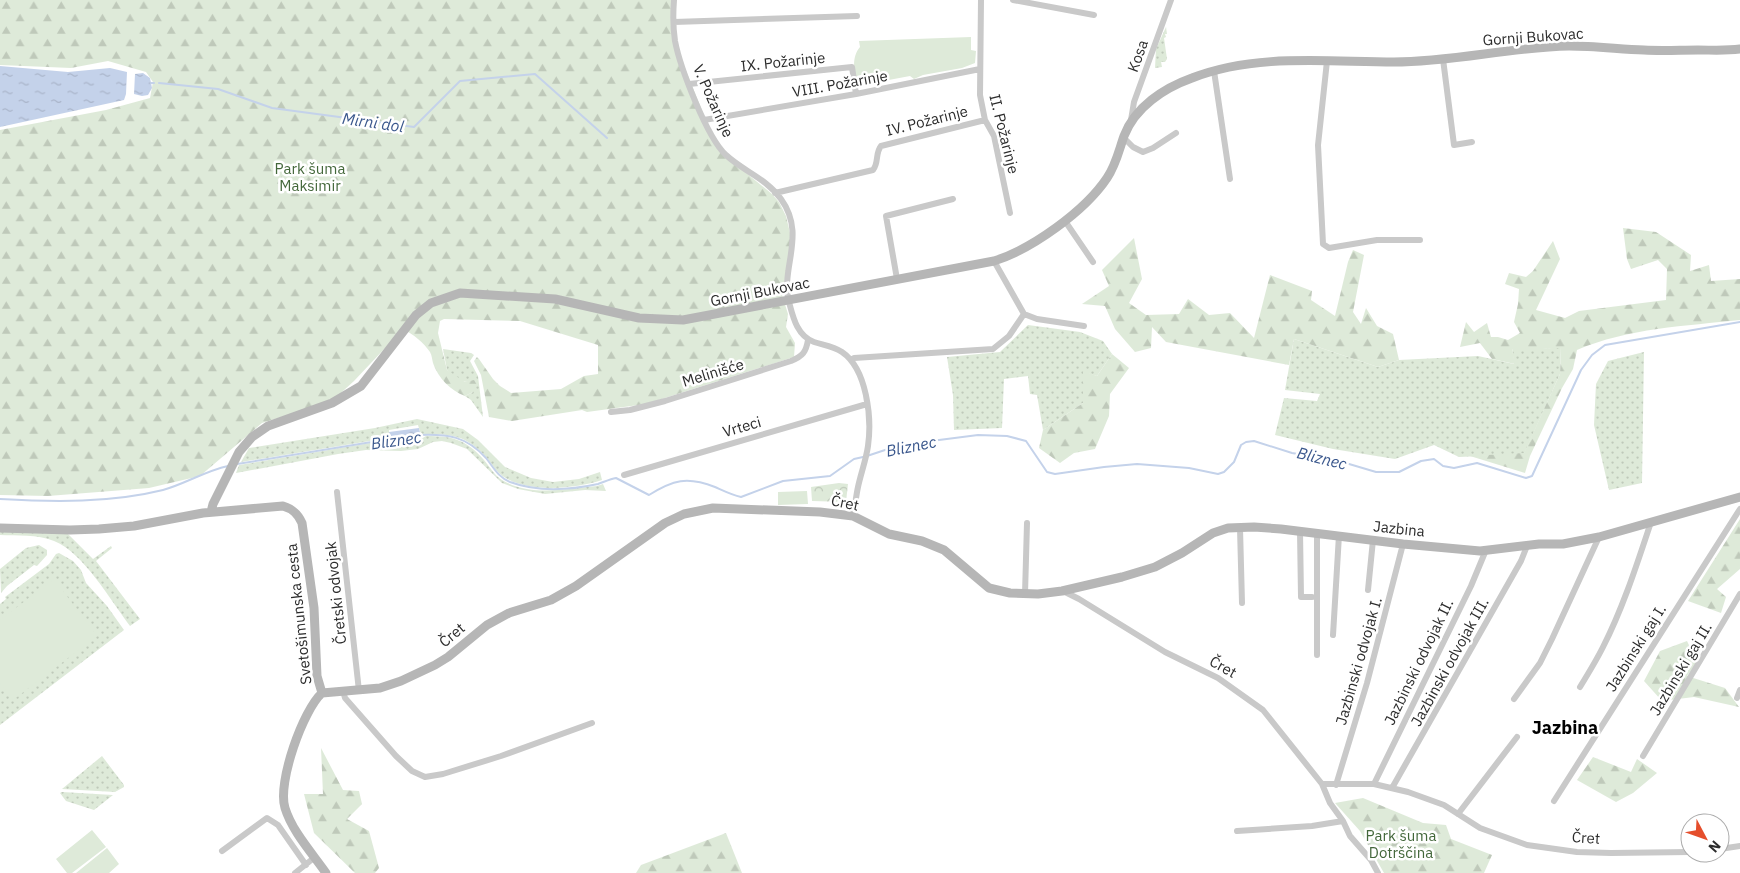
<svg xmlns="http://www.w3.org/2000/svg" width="1740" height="873" font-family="'IBM Plex Sans',sans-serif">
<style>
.grass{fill:url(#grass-dots)}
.forest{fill:url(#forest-firs)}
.park{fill:url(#park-crowns)}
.pitch{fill:#deead9}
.water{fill:url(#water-ripples)}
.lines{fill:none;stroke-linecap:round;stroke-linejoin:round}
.stream{stroke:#c4d2ea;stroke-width:2}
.street{stroke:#c9c9c9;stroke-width:6}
.secondary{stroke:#b6b6b6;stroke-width:9}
.labels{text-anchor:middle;stroke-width:5;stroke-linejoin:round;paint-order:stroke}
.street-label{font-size:15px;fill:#2c2c2c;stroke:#fff}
.park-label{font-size:15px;fill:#43673a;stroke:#fff}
.water-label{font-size:16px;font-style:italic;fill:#3b588d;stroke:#fff}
.quarter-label{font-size:18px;font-weight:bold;fill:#000;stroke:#fff}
</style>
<defs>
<pattern id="grass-dots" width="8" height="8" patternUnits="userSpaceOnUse" patternTransform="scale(1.25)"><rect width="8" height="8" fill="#deead9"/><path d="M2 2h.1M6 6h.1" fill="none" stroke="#bfc9ba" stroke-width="1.8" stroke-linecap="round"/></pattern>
<pattern id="forest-firs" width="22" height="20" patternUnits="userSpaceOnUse" patternTransform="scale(1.25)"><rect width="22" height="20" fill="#deead9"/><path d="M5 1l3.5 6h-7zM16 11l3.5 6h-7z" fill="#bfc9ba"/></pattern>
<pattern id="park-crowns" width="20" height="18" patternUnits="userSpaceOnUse" patternTransform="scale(1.25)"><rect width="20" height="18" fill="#deead9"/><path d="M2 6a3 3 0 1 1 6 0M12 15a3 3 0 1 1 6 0" fill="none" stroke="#bfc9ba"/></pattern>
<pattern id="water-ripples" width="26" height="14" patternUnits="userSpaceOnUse" patternTransform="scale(1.25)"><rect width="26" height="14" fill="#c4d2ea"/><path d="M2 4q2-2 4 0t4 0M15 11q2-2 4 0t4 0" fill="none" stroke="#a9b4c9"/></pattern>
</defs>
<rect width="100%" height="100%" fill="#fff"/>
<path class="grass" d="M1166,27L1167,34H1165L1166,37L1164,38L1167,59L1165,62H1161L1162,67L1155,68L1156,49Z
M1028,325L1080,332L1103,341L1112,354L1097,376L1083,372V403L1043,430L1037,395L1030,394L1028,376L1004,379L1002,428L954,430L953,395L947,357L1000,352Z
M1294,339L1378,367L1399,360L1478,356L1514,364L1512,348L1543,349L1561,347L1560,374L1524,454L1459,457L1434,445L1395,459L1333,449L1275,435L1284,398L1317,401L1320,394L1285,390Z
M443,349L471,353L474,355L470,361L478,376L483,417L471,400L465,396L473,392L470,382C461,383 453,376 447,370Z
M1644,352L1642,483L1609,490L1594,425L1596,384L1608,361Z
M417,419L463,429L478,440L505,467L531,478L553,482L579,479L600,472L602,480C574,489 530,493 504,477C496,472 492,464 486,457C465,434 450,434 421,434L418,425L389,430V435L382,437V439L241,462L249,448L375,428Z
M426,436C452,436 466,439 484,460C490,467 494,475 502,480C531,497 565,489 597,486L603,484L606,491L585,490L545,494L518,489L502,483L467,449L451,443L442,441L433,442L418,449L401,451L366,450L338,454L236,473L239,465L382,441L383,444L391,445L392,448L422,443L421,439Z
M0,529L68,534L93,559L111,546L112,548L96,561L140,619L130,626C111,601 83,552 54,541C37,534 17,536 0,535Z
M39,545L47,550V555L37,566L34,565L7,586L1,593L0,569L26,548Z
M59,553L73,561L81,570L86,583L107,606L124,630L0,725V604L6,599L5,597L49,564L56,554Z
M102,756L124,785V787L115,792L62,789Z
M62,792L113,795L94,810L66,801L60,793Z"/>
<path class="forest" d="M0,0H671L672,36L718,150L772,194L779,202L786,216L791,237L790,252L782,295L788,314L786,327L795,343L794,357L646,404L587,412L582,410L512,421L489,417L481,375L474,361L477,357L479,359L493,379L500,386L511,393L561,389L584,376L598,374V345L520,321L444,319L440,321L438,333L447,370L465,382L474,380L477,385L473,392L465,396C451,391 438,378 433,363C432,359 432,356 430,352C424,343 413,334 403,329L354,381L332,401L262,423L200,476L149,488L48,496L0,495V130L106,110L150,98L153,82L146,72L108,61L71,68L0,65Z
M1623,228L1656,232L1691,255L1690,271L1709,265L1711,281L1740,279V320C1686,326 1628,328 1577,350L1573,369L1562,388L1530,456L1525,473L1470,456L1524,453L1560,374L1561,348L1543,349H1512L1515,364L1492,359L1480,343L1460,347L1466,322L1474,332L1487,323L1491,337H1498L1508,340L1520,333L1514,322L1518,304L1519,289L1505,284L1509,273L1526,277L1533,271L1553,241L1560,259L1536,310L1565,318L1579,311L1666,300L1667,269L1658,260L1631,269L1627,259Z
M1134,238L1142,279L1129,303L1146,315L1179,314L1188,299L1209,315L1230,313L1254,338L1270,275L1312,291L1311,300L1335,316L1348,262L1353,250L1364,255L1353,312L1361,324L1366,308L1377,326L1393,334L1399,360L1378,367L1294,339L1289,365L1166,342L1152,327L1151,348L1135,352L1115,329L1105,306L1082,304L1109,286L1102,270Z
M1112,354L1129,368L1110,394L1109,416L1095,449L1074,453L1060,463L1039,448L1043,430L1083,403V371L1097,376Z
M1740,519V569L1717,589L1726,597L1721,613L1688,601Z
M1687,641L1697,662L1687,676L1725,688L1739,707L1694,697L1662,701L1644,681L1660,651Z
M321,748L343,790L359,791L362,804L347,819L369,831L379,868L375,873H355L314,833L304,794H323Z
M1593,757L1631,772L1637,759L1657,773L1633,793L1616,802L1577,780Z
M1363,798L1423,823L1446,825L1451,839L1492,855L1484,873H1384L1360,831L1335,803Z
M726,833L742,873H636L641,865Z"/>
<path class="park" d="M839,483L848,484L846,502L812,501L811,487Z"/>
<path class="pitch" d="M971,37V50L976,51L975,63L962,68L923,75L914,79L910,76L862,85L858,88C855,74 850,59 860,47L859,41Z
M807,491L808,504L778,505V492Z
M54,579L97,636L13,700L0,683V620Z
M92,830L106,847L72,873H67L56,859Z
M107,848L119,864L109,873H76Z"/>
<path class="water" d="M0,66L68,72L110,68L127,72L126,94L124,100L0,127Z
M143,73L150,78L152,88L148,95L142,96L134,94L135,74Z
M419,428L422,441L391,446L389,432Z"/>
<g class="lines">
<path class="stream" d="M151,83H154
M159,83L218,89L272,108L414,127L460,81L535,74L607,138
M420,435C448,434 466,436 486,458C494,468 498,477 510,482C537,492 570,490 598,484C604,482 610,479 616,478L649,495C673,480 687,476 715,487C724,491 732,495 741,497L783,481L830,476L854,459L863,457
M867,456L900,445L978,435L1007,436L1026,441L1047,472L1055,474L1104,467L1137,464L1189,468L1218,474L1224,472L1234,462L1241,445L1246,442L1254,441L1292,453L1339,461L1376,472H1399L1421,461L1434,459L1443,466L1454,468L1477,463L1526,478L1532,476L1581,370L1592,355L1605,345L1740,322
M237,464L390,439
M0,499C54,502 111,503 163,490C185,484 205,471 228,466"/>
<path class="street" d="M674,0C673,13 673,28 675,41C680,67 707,138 726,155C743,171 766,178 781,199C807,235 780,268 789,302C793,317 797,336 814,342C823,345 833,346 842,352C867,369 872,418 868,446C866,460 861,473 858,487C856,496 855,507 853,516
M981,0L980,95L985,120L994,136L1010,213
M1013,0L1094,15
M674,22L857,16
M1443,59L1454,145L1472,142
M1327,61L1318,145L1323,244L1329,248L1377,240H1420
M1214,71L1230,179
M689,84L852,67L856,94
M704,120L856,94L980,69
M1131,120L1134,102L1171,0
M1123,137L1133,147L1143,152L1153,148L1176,133
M775,193L873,170C879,163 875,153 881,146L985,120
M1065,221L1093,262
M994,261L1024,314L1037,319L1084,326
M897,279L886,216L953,199
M851,360L854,358L993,349L1009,336L1024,314
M611,412L630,410L665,401L791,361C803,356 806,352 808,340
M624,475L867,404
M337,492L359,691
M1240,528L1242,603
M1300,531L1301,597H1312
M1368,590L1373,540
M1063,591L1079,599L1165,652L1218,678L1263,710L1322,784L1330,803L1343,821L1350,836L1371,860L1378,873
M1025,594L1027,523
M1333,635L1339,535
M1317,655V532
M1580,687C1588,674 1596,661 1603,647C1623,608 1637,564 1651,522
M343,691L345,698L396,756L412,771L425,777L443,774L501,756L592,723
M1737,698L1740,690
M1514,699L1540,663L1552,639L1599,537
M1643,756L1740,594
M1322,784H1374L1408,792L1444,805L1480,828L1527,845L1577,852L1611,853L1690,852
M1374,784L1471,586L1486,550
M1336,785L1367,683L1403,544
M1392,788L1521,561L1527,546
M1554,801L1740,509
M1458,814L1517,737
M1237,831L1312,826L1343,821
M1720,849L1740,846
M222,851L267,818L278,825L306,865
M295,873L315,857"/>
<path class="secondary" d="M211,512L213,504L239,452L252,437L268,426L332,403L361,386L416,315L431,303L460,293L555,299L639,318L683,320L994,261C1032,249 1085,211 1107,178C1116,165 1119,150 1124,136C1135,107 1164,88 1192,78C1256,53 1328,62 1394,62C1453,62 1510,47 1569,46C1594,46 1619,49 1644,50C1662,51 1680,50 1698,50C1712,50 1726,51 1740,49
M0,528L70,530L99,529L134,526L203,513L283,506C293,509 298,514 302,523L314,608L317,676L322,693
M322,693L380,688L401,681L435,665L448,657L487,625L509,613L551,600L576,586L665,523L684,514L713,508L820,512L853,516L889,534L922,541L944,550L989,588L1010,593L1038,594L1062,591L1122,577L1155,567L1182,553L1213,533L1228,528L1254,527L1281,529L1403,544L1480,551L1539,544H1563L1599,537L1740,497
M322,693C303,710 277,783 285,808C292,831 312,853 326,873"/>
</g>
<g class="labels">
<g class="street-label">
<text transform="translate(1533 37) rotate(-4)" y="5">Gornji Bukovac</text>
<text transform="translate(1138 56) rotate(-70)" y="5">Kosa</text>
<text transform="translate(783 62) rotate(-6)" y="5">IX. Požarinje</text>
<text transform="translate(840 84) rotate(-10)" y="5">VIII. Požarinje</text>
<text transform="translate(713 101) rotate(66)" y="5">V. Požarinje</text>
<text transform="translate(927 121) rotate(-14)" y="5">IV. Požarinje</text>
<text transform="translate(1004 134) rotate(76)" y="5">II. Požarinje</text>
<text transform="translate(760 292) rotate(-11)" y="5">Gornji Bukovac</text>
<text transform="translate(713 373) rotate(-17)" y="5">Melinišće</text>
<text transform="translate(742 427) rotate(-16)" y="5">Vrteci</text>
<text transform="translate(845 503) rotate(12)" y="5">Čret</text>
<text transform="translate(1399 529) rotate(6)" y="5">Jazbina</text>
<text transform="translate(336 593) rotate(-96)" y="5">Čretski odvojak</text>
<text transform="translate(299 614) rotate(-96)" y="5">Svetošimunska cesta</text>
<text transform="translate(452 635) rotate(-40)" y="5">Čret</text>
<text transform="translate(1636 648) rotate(-58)" y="5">Jazbinski gaj I.</text>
<text transform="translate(1359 661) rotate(-74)" y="5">Jazbinski odvojak I.</text>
<text transform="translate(1419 662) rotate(-64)" y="5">Jazbinski odvojak II.</text>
<text transform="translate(1450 662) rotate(-61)" y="5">Jazbinski odvojak III.</text>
<text transform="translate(1223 667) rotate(29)" y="5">Čret</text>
<text transform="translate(1681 669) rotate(-59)" y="5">Jazbinski gaj II.</text>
<text transform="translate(1586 838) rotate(4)" y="5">Čret</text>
</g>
<g class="park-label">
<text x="310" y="174">Park šuma<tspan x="310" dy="17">Maksimir</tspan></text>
<text x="1401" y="841">Park šuma<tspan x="1401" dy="17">Dotrščina</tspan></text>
</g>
<g class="water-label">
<text transform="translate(373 122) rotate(8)" y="6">Mirni dol</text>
<text transform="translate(396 440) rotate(-8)" y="6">Bliznec</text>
<text transform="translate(911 446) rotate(-11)" y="6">Bliznec</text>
<text transform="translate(1322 458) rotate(14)" y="6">Bliznec</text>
</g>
<g class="quarter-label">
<text x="1565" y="734">Jazbina</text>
</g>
</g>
<g transform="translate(1705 838) rotate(131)"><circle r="24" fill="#ffffff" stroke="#ababab"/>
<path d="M0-4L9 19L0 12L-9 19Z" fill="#e54e2c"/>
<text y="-8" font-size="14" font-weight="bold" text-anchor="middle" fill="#2c2c2c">N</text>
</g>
</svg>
